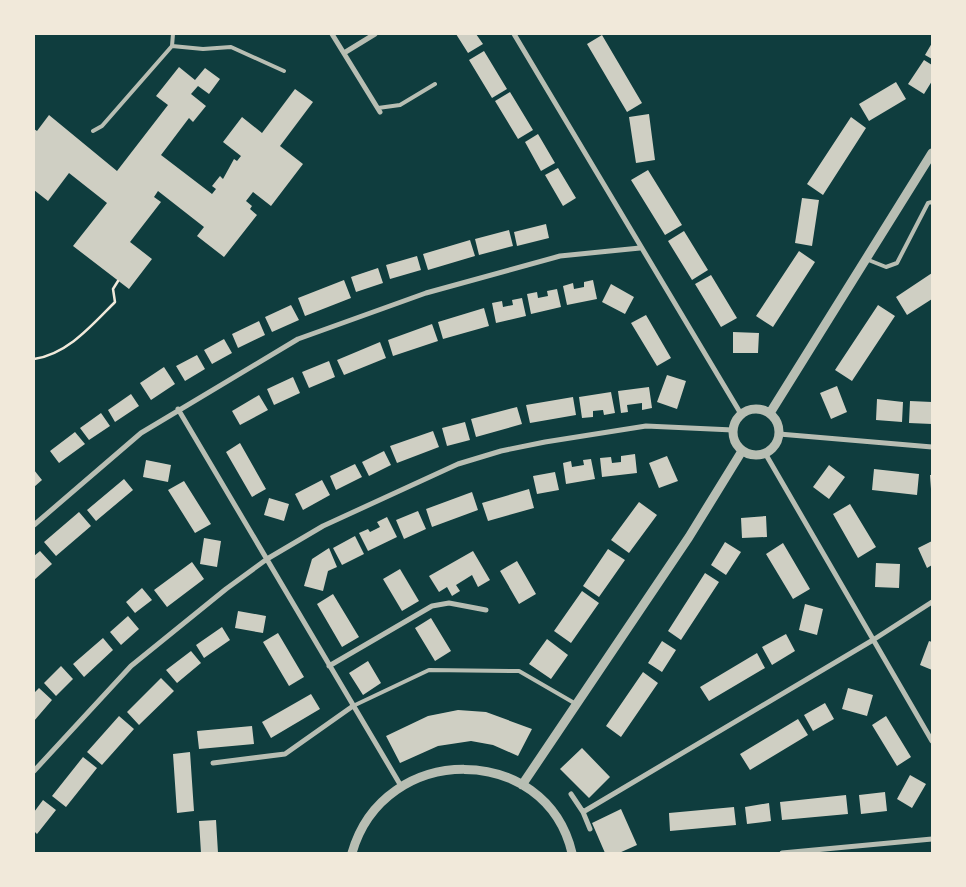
<svg xmlns="http://www.w3.org/2000/svg" width="966" height="887" font-family="Barlow,sans-serif">
<style>
.building{fill:#cfcfc3}
.lines{fill:none;stroke-linecap:round;stroke-linejoin:round}
.path{stroke:#f1e9da;stroke-width:2.5}
.service{stroke:#b8beb3;stroke-width:4}
.minor{stroke:#b8beb3;stroke-width:5}
.tertiary{stroke:#b8beb3;stroke-width:9}
</style>
<rect width="100%" height="100%" fill="#0f3d3e"/>
<path class="building" d="M456,34H476L483,44L468,53Z
M602,35L642,103L627,112L587,44Z
M932,43V59L925,55Z
M484,51L507,89L492,98L469,60Z
M924,60L932,65V81L924,94L908,84Z
M179,67L195,80L205,68L220,79L209,94L198,86L191,94L206,106L193,122L189,118L161,155L212,194L216,189L212,186L220,176L223,179L234,159L237,161L241,156L223,142L242,117L262,133L295,89L313,102L280,146L303,164L271,206L253,192L246,201L252,206L250,209L257,215L224,257L197,236L204,227L158,191L154,197L161,202L130,242L152,259L129,289L73,246L107,203L69,173L48,201L34,190V129L37,131L49,115L117,171L168,105L156,96Z
M896,82L906,99L869,121L859,104Z
M510,92L533,130L518,139L495,101Z
M649,114L655,160L636,163L629,117Z
M851,117L866,128L823,195L807,184Z
M538,134L555,163L541,171L525,142Z
M558,168L576,198L563,206L545,175Z
M648,170L682,225L665,235L631,180Z
M802,198L819,200L812,246L795,243Z
M546,224L549,238L517,246L514,232Z
M509,230L513,246L479,255L475,239Z
M684,231L708,270L692,280L668,241Z
M470,240L475,256L428,270L423,254Z
M799,251L815,262L773,327L756,316Z
M417,256L421,270L390,279L386,265Z
M378,268L383,283L356,292L351,277Z
M932,273V299L907,315L896,297Z
M711,275L737,318L721,327L695,284Z
M344,280L351,298L305,316L298,298Z
M593,280L597,299L567,305L563,286L573,283L574,289L584,287V282Z
M611,284L634,297L625,314L602,302Z
M557,289L561,307L531,314L527,294L537,292L538,298L548,296L547,291Z
M522,298L526,316L496,323L492,303L502,301L503,307L513,305L512,300Z
M291,305L299,320L272,332L265,317Z
M878,305L895,316L852,381L835,370Z
M484,308L489,326L443,339L438,322Z
M646,315L671,358L657,366L631,323Z
M259,321L265,335L238,348L232,334Z
M432,324L438,341L393,356L388,340Z
M733,332L759,333L758,353H733Z
M224,339L232,353L212,364L204,350Z
M380,342L386,358L344,375L337,360Z
M197,355L205,369L185,381L176,366Z
M329,361L335,377L309,388L302,372Z
M164,367L175,384L151,400L140,383Z
M667,375L686,381L677,409L657,402Z
M293,377L300,393L274,405L267,389Z
M837,386L847,412L831,419L820,393Z
M649,387L652,408L642,410V403L627,405L628,412L621,413L618,391Z
M611,392L615,413L604,415L603,410L593,411V417L582,418L579,397Z
M131,394L139,406L115,422L108,410Z
M259,395L268,410L240,425L232,411Z
M573,397L576,415L530,423L526,405Z
M877,399L903,402L902,422L876,420Z
M910,401L932,402V424L909,423Z
M517,407L522,424L476,437L471,419Z
M101,413L110,426L89,440L80,428Z
M465,422L470,440L447,446L442,428Z
M433,431L439,447L397,463L390,446Z
M75,432L85,444L59,463L50,451Z
M240,443L266,489L252,497L226,452Z
M384,451L391,465L369,476L362,462Z
M635,454L637,473L602,477L600,458L611,457L612,463L621,462V456Z
M667,456L678,481L659,488L649,463Z
M591,459L595,479L566,484L563,463L571,461L572,467L584,465L583,460Z
M146,460L171,465L168,482L143,477Z
M355,464L362,477L336,490L330,476Z
M829,465L845,477L829,499L813,487Z
M874,469L919,474L917,495L872,490Z
M34,470L42,480L34,487Z
M555,472L559,490L537,494L533,476Z
M930,475H932V489H931Z
M124,479L133,490L96,521L87,510Z
M322,480L330,495L303,510L295,494Z
M184,481L211,524L195,533L168,490Z
M529,489L534,508L488,521L482,503Z
M472,492L478,510L432,527L426,509Z
M269,498L289,504L284,521L264,515Z
M639,502L657,515L629,553L611,540Z
M850,504L876,547L858,558L833,514Z
M418,511L426,529L404,539L396,520Z
M79,512L91,526L56,556L44,542Z
M766,516L767,537L742,538L741,518Z
M387,517L397,537L368,551L359,533L368,529L370,532L380,527L377,522Z
M355,536L364,554L342,565L333,548Z
M204,538L221,541L217,567L200,564Z
M932,541V565L927,568L918,548Z
M725,542L741,552L726,575L711,565Z
M783,543L810,589L793,599L766,554Z
M329,548L337,567L328,571L323,591L304,586L312,559Z
M608,549L625,560L599,597L583,586Z
M40,551L52,564L34,580V556Z
M473,551L490,580L478,587L472,575L456,585L460,591L452,596L447,587L439,592L429,576Z
M517,561L536,594L519,604L500,571Z
M192,562L204,579L167,607L154,590Z
M876,563L900,564L899,588L875,587Z
M400,569L419,601L402,611L383,579Z
M705,573L719,582L681,640L668,631Z
M142,588L152,600L135,613L126,602Z
M582,591L599,603L571,643L554,631Z
M333,594L359,637L342,647L317,604Z
M805,604L823,609L817,635L799,630Z
M238,611L266,616L263,633L235,628Z
M128,616L139,629L121,645L110,632Z
M431,618L451,651L435,661L415,628Z
M222,627L230,640L204,658L196,645Z
M278,633L304,677L289,686L263,642Z
M786,634L795,651L772,665L762,647Z
M103,638L113,650L84,677L73,664Z
M547,639L568,655L551,679L529,664Z
M662,641L676,650L662,672L648,663Z
M929,641L932,642V670L920,665Z
M191,651L201,663L177,683L166,670Z
M757,653L765,668L709,701L700,687Z
M368,661L381,683L363,695L349,673Z
M61,666L73,679L56,696L44,683Z
M643,672L658,683L621,737L606,726Z
M161,678L174,691L139,725L127,712Z
M39,688L52,700L34,721V693Z
M848,688L873,695L867,716L842,709Z
M311,694L320,709L271,738L262,722Z
M825,703L834,719L813,731L804,715Z
M458,710L486,712L532,729L518,756L493,745L471,741L438,746L400,763L386,736L428,716Z
M119,716L134,729L102,765L87,752Z
M886,716L911,757L897,766L872,725Z
M798,719L808,735L750,770L740,754Z
M252,726L254,744L199,749L197,731Z
M582,748L610,777L589,798L560,769Z
M190,752L194,811L177,813L173,754Z
M83,757L97,768L66,807L52,796Z
M910,775L926,784L912,808L897,799Z
M885,792L887,811L861,814L859,795Z
M846,795L848,814L782,820L780,802Z
M43,800L56,810L37,834L34,831V812Z
M769,803L771,821L747,824L745,807Z
M734,807L736,825L670,831L669,813Z
M621,809L637,845L619,853H605L592,823Z
M216,820L218,853H201L199,821Z"/>
<g class="lines">
<path class="path" d="M34,359C68,354 92,325 115,302L113,289L118,281"/>
<path class="service" d="M173,34L172,46L203,49L231,47L284,71
M378,108L400,105L435,84
M93,131L102,126L172,46
M866,259L886,267L897,263L928,203L932,202
M353,706L429,670L519,671L576,704"/>
<path class="minor" d="M332,34L380,112
M514,34L741,414
M344,53L375,34
M178,409L401,786
M779,434L932,447
M765,453L932,741
M34,525L141,433L298,339L426,293L560,256L640,248
M329,666L432,606L449,603L486,610
M213,763L285,754L353,706
M34,771L131,666L226,589L267,559L323,526L458,464L501,451L545,442L646,426L733,430
M571,794L583,812
M590,829L583,812L873,640L932,602
M782,853L932,839"/>
<path class="tertiary" d="M733 432a23 23 0 1 1 46 0a23 23 0 1 1-46 0Z
M770,413L932,153
M522,785L689,537L742,451
M352,853C384,741 546,742 572,853"/>
</g>
<rect width="966" height="887" fill="none" stroke="#f1e9da" stroke-width="70"/>
</svg>
